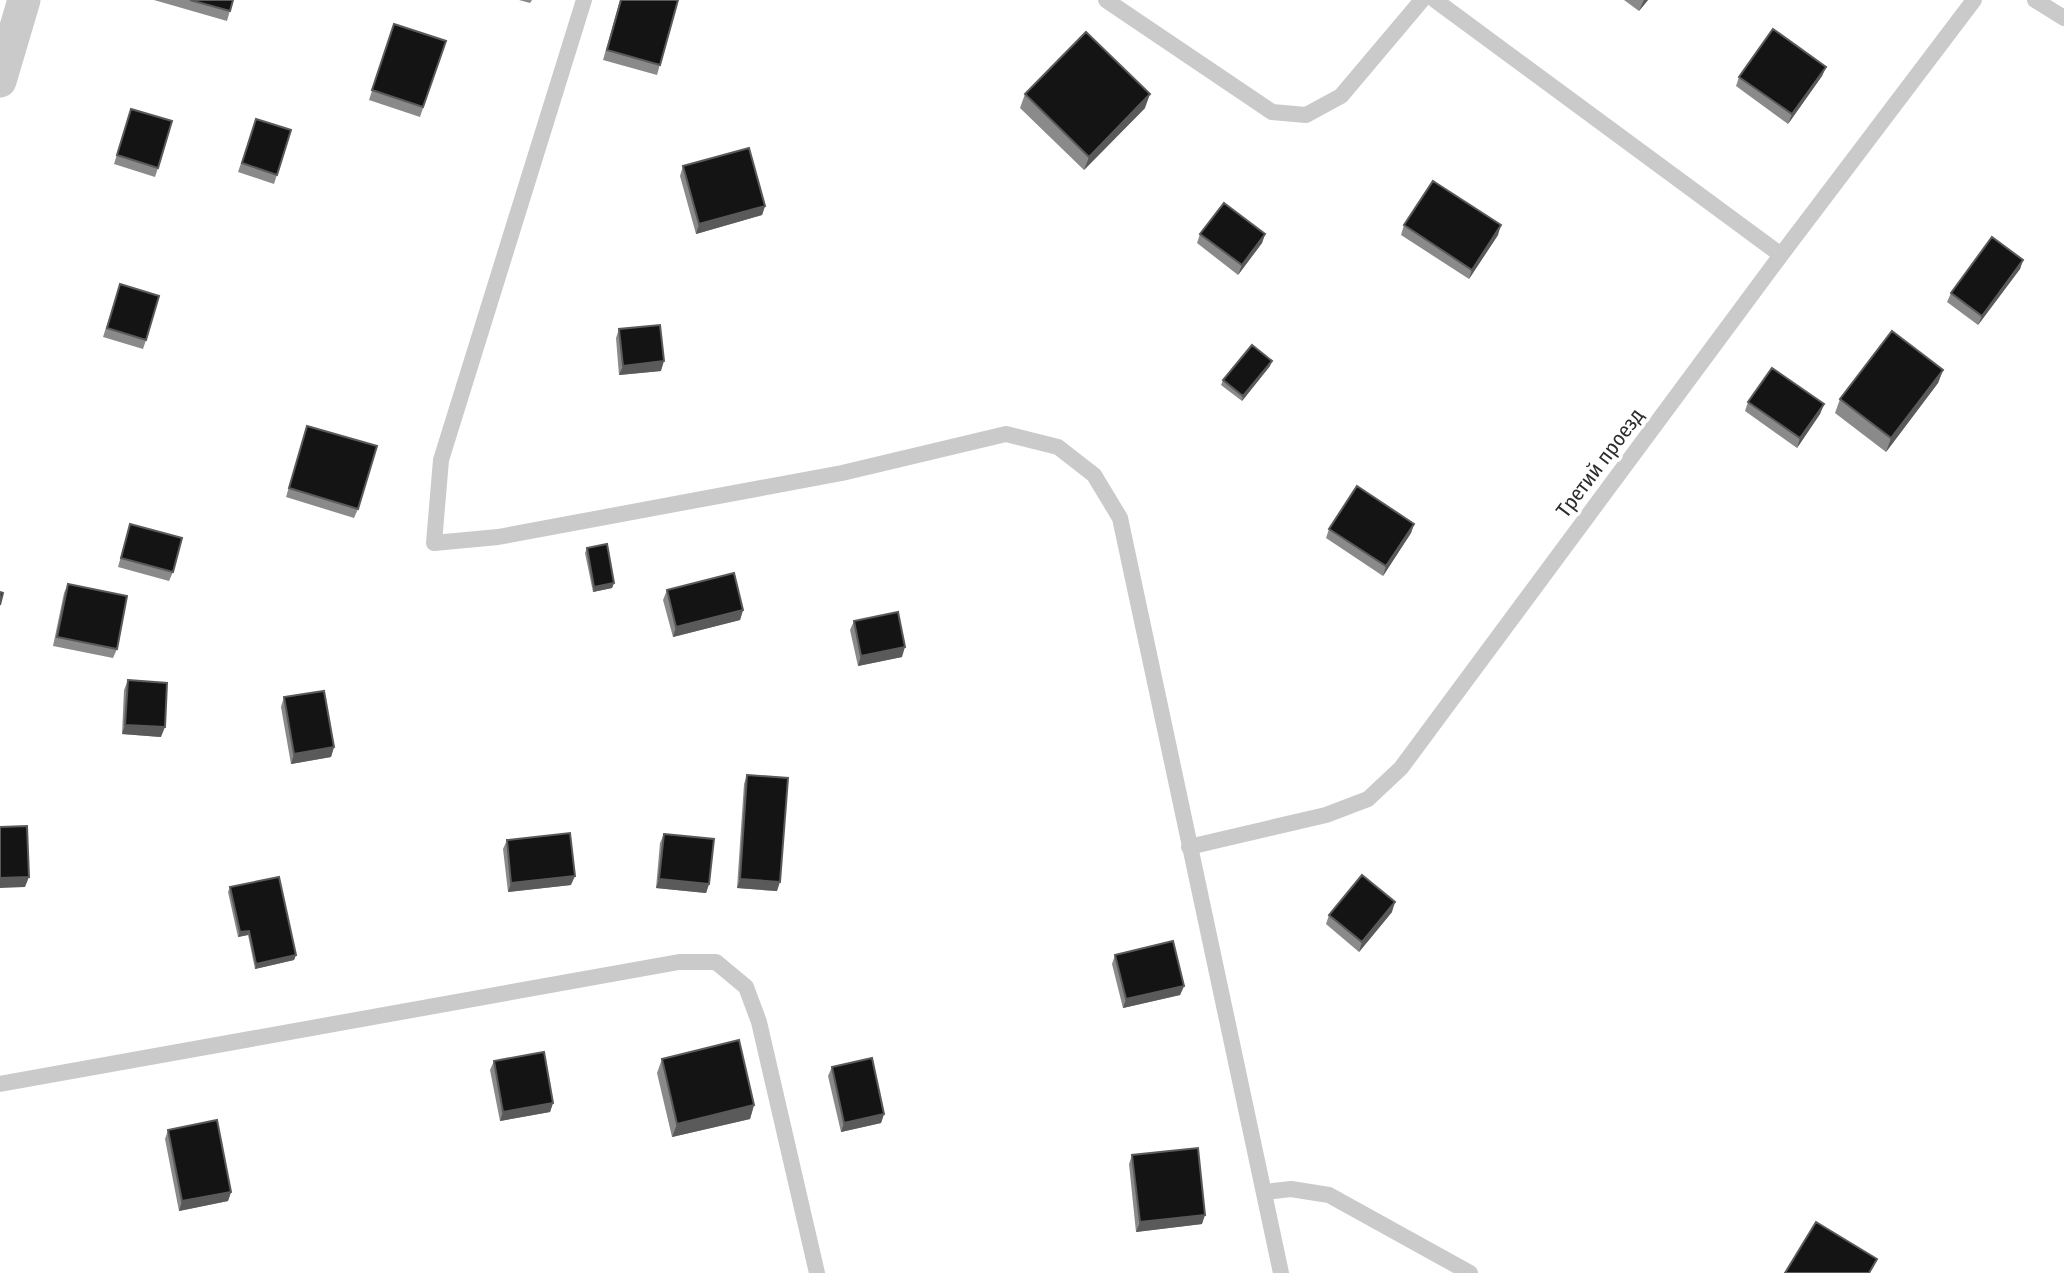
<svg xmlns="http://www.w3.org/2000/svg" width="2064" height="1273" font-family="'Fira Sans Condensed',sans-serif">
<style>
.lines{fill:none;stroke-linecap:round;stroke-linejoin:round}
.lane{stroke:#cacaca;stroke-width:16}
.street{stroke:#cacaca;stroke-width:33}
.wall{fill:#8a8a8a}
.shaded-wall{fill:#5a5a5a}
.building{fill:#141414;stroke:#5a5a5a;stroke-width:2}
.labels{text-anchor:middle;stroke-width:7;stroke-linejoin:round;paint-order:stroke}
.street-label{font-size:21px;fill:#2d2d2d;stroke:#fff}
</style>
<rect width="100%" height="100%" fill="#fff"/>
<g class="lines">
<path class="lane" d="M584,0L441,460L434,543L498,537L842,473L1006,434L1058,447L1094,475L1120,518L1281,1273
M1106,0L1272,112L1306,115L1341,96L1422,0
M1435,0L1781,255
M2035,0L2064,18
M1189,847L1326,815L1368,799L1401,768L1781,255L1974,0
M0,1084L679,962H716L746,987L759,1022L817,1273
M1265,1192L1291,1189L1329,1195L1470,1273"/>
<path class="street" d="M0,81L24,0"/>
</g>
<path class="wall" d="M154,0H233L227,21Z
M519,0H532L530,3Z
M620,0H678L657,75L603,60Z
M1624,0H1648L1639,11Z
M394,24L446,41L420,117L369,100Z
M1826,67L1822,76L1788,124L1736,86L1739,77Z
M1025,94L1145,108L1084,170L1020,108Z
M131,109L158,168L155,177L114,164Z
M256,119L291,130L274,184L238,172Z
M683,166L765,206L762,215L696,234L680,176Z
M1404,225L1498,235L1469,279L1401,235Z
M1200,234H1265L1262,243L1238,275L1197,243Z
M2023,260L2020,269L1978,325L1947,302L1951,293Z
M120,284L146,340L143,349L103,337Z
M619,329L661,371L619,375L616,338Z
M1270,366L1242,401L1221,385L1223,380Z
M1943,370L1938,383L1886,452L1835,413L1840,399Z
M1748,402L1824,404L1820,414L1797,448L1745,411Z
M307,426L358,509L354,518L286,497Z
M130,524L173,572L169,581L118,567Z
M1414,524L1411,533L1383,576L1326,538L1329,529Z
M587,548L614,583L612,588L593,592L585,553Z
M68,584L117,649L113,658L53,646L64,593Z
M667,590L743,610L740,620L673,637L663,600Z
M854,621L902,657L858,666L850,630Z
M128,680L161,737L122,734L124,690Z
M284,697L334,747L331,757L291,764L281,707Z
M747,775L777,891L737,888L744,784Z
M664,834L709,884L706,893L656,888L660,843Z
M507,840L571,885L508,892L503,849Z
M230,887L296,955L294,960L255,969L248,935L238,937L228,892Z
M1392,912L1359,952L1326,924L1329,915Z
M1115,955L1184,986L1180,995L1123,1008L1112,964Z
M662,1059L754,1105L750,1119L672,1137L657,1073Z
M494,1061L553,1103L550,1112L500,1121L490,1070Z
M832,1067L884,1114L881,1123L841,1132L828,1076Z
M168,1130L231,1192L228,1201L179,1211L165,1139Z
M1132,1155L1202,1224L1136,1232L1129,1164Z"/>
<path class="shaded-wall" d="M1644,0H1648L1639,11L1643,2Z
M1826,67L1822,76L1788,124L1792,114Z
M1150,94L1145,108L1084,170L1089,157Z
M765,206L762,215L696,234L699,224Z
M1501,225L1498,235L1469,279L1472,270Z
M1265,234L1262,243L1238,275L1242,265Z
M2023,260L2020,269L1978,325L1982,316Z
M664,361L661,371L619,375L623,366Z
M1272,361L1270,366L1242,401L1243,396Z
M1943,370L1938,383L1886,452L1891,438Z
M1824,404L1820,414L1797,448L1800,438Z
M1414,524L1411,533L1383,576L1386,566Z
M614,583L612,588L593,592L594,587Z
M743,610L740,620L673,637L676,627Z
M905,647L902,657L858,666L861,656Z
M125,725L165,727L161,737L122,734Z
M334,747L331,757L291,764L294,754Z
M575,876L571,885L508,892L511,883Z
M29,877L25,887L0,888V878Z
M659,879L709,884L706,893L656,888Z
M740,879L780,882L777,891L737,888Z
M1395,902L1392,912L1359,952L1362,942Z
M249,931L248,935L238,937L240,932Z
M296,955L294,960L255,969L256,964Z
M1184,986L1180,995L1123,1008L1126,999Z
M553,1103L550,1112L500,1121L503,1112Z
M754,1105L750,1119L672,1137L677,1124Z
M884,1114L881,1123L841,1132L844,1123Z
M231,1192L228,1201L179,1211L182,1201Z
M1205,1215L1202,1224L1136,1232L1140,1222Z"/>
<path class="building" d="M190,0H233L230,11Z
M621,0H678L660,65L607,50Z
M394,24L446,41L423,107L372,90Z
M1773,29L1826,67L1792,114L1739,77Z
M1086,32L1150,94L1089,157L1025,94Z
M131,109L172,121L158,168L117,155Z
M256,119L291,130L277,175L242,163Z
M749,148L765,206L699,224L683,166Z
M1433,181L1501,225L1472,270L1404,225Z
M1224,203L1265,234L1242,265L1200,234Z
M1992,237L2023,260L1982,316L1951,293Z
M120,284L159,296L146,340L107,328Z
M660,325L664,361L623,366L619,329Z
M1892,331L1943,370L1891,438L1840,399Z
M1252,345L1272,361L1243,396L1223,380Z
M1772,368L1824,404L1800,438L1748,402Z
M307,426L377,446L358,509L289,488Z
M1357,486L1414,524L1386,566L1329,529Z
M130,524L182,538L173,572L121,558Z
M607,544L614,583L594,587L587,548Z
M734,573L743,610L676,627L667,590Z
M68,584L127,596L117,649L57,637Z
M0,592L3,593L0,605Z
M898,612L905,647L861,656L854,621Z
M128,680L167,683L165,727L125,725Z
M324,691L334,747L294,754L284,697Z
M747,775L788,778L780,882L740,879Z
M27,826L29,877L0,878V827Z
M570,833L575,876L511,883L507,840Z
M664,834L714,839L709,884L659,879Z
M1362,875L1395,902L1362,942L1329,915Z
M279,877L296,955L256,964L249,931L240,932L230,887Z
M1173,941L1184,986L1126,999L1115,955Z
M739,1040L754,1105L677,1124L662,1059Z
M544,1052L553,1103L503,1112L494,1061Z
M872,1058L884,1114L844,1123L832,1067Z
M217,1120L231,1192L182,1201L168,1130Z
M1198,1148L1205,1215L1140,1222L1132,1155Z
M1816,1222L1877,1259L1869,1273H1785Z"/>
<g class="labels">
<g class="street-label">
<text transform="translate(1600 463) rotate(-53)" y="7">Третий проезд</text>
</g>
</g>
</svg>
